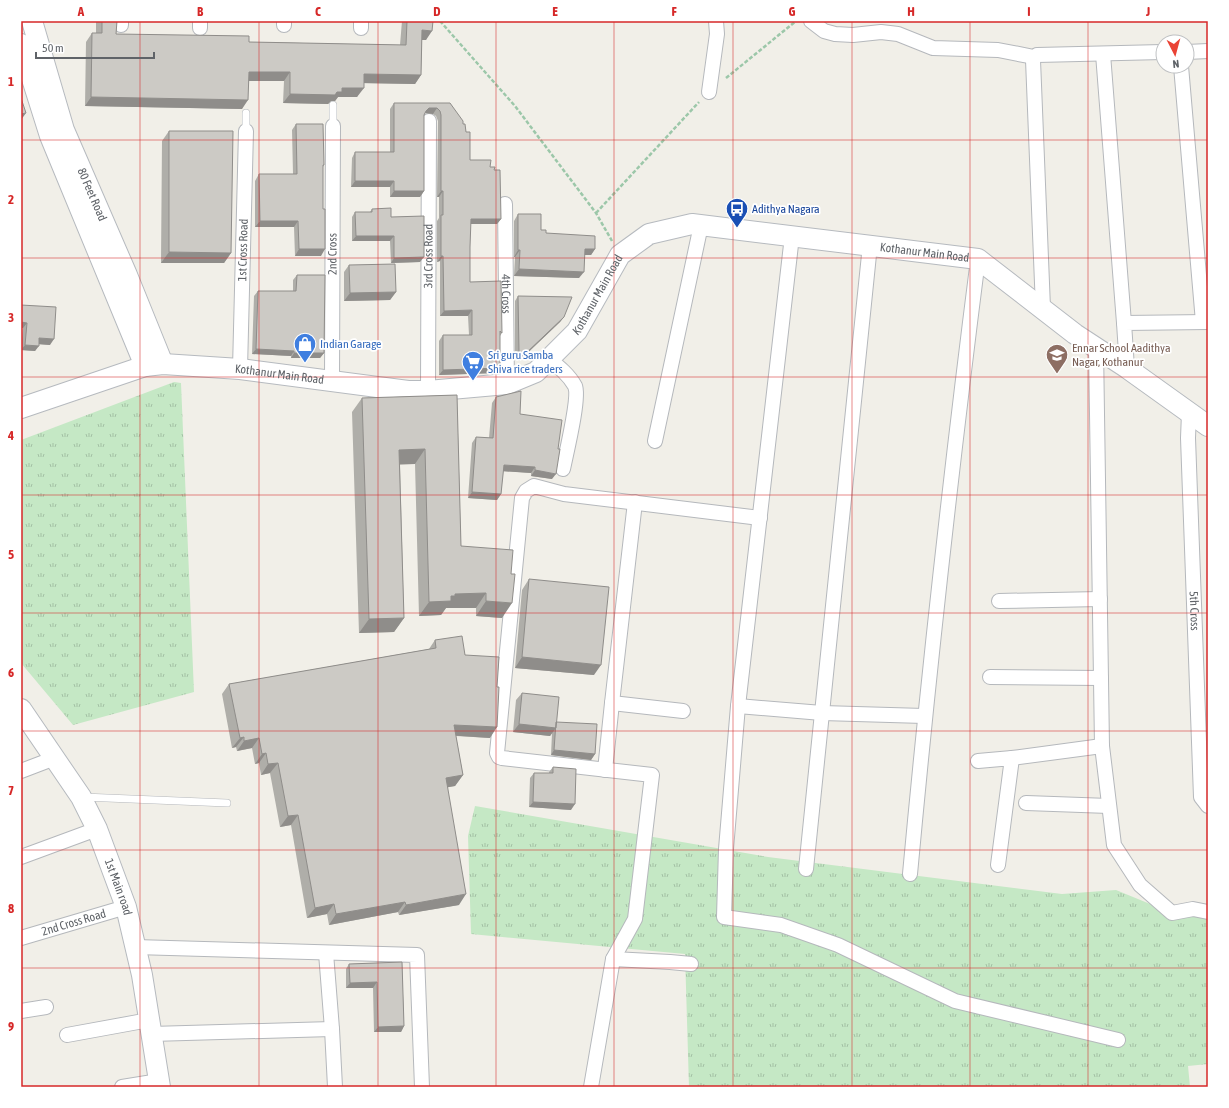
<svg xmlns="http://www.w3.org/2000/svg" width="1229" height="1108" font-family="'Asap Condensed',sans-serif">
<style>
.grass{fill:url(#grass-tufts)}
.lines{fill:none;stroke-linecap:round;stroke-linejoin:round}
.lane-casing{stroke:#b5b8bc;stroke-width:8}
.street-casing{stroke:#b5b8bc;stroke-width:16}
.secondary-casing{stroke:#b6babf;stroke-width:22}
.path{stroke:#9cc7a9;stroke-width:2.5;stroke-dasharray:4 2;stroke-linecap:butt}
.lane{stroke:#fff;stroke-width:7}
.street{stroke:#fff;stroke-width:14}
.secondary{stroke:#fff;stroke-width:20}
.wall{fill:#afaea9}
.shaded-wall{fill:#8f8d8a}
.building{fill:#cccac5;stroke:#8f8d8a}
.grid{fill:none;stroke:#d62828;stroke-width:1;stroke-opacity:0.55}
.labels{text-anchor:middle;stroke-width:3.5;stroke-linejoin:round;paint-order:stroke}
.street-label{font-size:12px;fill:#5f6368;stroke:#fff}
.transit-label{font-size:12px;fill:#164399;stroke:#fff;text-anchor:start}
.shop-label{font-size:12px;fill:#366cbe;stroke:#fff;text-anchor:start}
.education-label{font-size:12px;fill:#785e54;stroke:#fff;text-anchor:start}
.neatline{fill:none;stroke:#d62828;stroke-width:1.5}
.grid-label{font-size:13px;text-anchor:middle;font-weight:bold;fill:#d62828}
</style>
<defs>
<pattern id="grass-tufts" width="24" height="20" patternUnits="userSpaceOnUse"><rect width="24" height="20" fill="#c5e8c5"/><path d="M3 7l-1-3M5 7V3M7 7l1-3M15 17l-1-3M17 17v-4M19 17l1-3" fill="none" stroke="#a3c0a4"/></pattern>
</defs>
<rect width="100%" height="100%" fill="#f1efe8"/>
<path class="grass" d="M174,382L181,383L194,692L73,725L21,663V440Z
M475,806L768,857L1062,894L1116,890L1172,913L1208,917V1064L1188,1066L1190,1087H689L685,954L471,934L468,836Z"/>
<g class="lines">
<g class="lane-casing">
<path id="lane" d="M246,113V131
M333,126V105
M83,797L227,803"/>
</g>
<g class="street-casing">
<g id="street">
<path d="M811,21L824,31L835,34L853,35L881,32L898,34L933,48L998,50L1034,57L1037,55L1163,52"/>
<path d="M121,25V21"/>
<path d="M284,25V21"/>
<path d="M200,28V21"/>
<path d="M361,28V21"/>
<path d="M1187,52L1208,51"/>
<path d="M1103,54L1124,323"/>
<path d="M1034,57L1033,60L1043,308"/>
<path d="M1181,66L1203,322"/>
<path d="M709,92L717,34L716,21"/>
<path id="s1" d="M505,204L507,384"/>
<path d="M792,236L738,706L726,849L724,917L781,925L838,945L955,1001L1118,1040"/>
<path d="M1096,347L1102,746L1114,845L1140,885L1172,913L1193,909L1208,912"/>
<path d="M549,359C559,367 569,375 575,386C580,397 566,454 563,469"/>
<path d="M1127,368L1124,323L1208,322"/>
<path id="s2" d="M240,369L246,131"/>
<path id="s3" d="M332,381L333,126"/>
<path id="s4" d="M428,391L429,121"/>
<path id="s5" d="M1189,413L1188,438L1201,797L1208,806"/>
<path d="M655,441L701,225"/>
<path d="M999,601L1100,599"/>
<path d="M990,677L1101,678"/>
<path d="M612,703L683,711"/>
<path d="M738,706L822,713L924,716"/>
<path d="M1012,758L1102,746"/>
<path d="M978,761L1012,758L998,865"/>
<path d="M605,770L612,703L635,502"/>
<path d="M21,771L55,758"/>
<path d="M1026,803L1109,806"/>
<path d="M21,857L97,829"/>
<path d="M806,869L870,245"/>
<path d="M910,874C929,668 952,463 978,259"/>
<path id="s6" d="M21,938L126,907"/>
<path d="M135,947L417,955L422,1087"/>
<path d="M326,953L332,1029L335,1087"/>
<path d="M613,959L670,962L691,964"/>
<path d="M21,1011L46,1007"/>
<path d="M151,1034L332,1029"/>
<path d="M67,1035L149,1020"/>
<path d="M122,1087L159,1081"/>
<path d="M591,1087L613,959L635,919L652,775L502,758L499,757L497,753L522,498L526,491L534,486L564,494L760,518"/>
</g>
</g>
<g class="secondary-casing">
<g id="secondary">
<path id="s7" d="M32,21L64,130L127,275L163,364"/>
<path d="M21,44L50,136L145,366"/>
<path id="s8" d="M21,408L145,366L163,364L240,369L408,391H428L507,384L536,372L577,331L620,255L649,234L692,224L978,259L1075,334L1127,368L1208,426"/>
<path id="s9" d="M21,709L81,797L97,829L126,907L142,975L160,1087"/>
</g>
</g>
<path class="path" d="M440,21L515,106L596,213L612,241
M726,78L796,21
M596,213L699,102"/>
<use href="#lane" class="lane"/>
<use href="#street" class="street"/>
<use href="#secondary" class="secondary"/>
</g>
<path class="wall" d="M96,21H117L116,34L249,42L400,45L402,21H433L426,40H422L421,75L415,84L364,83L357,97H338L335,101H331L328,104L283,103L284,81H249L242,109L85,106L86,42L92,33H96Z
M394,103H450L463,124L466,132L470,160L490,167L494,170L501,219L497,224H470V282L502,333L500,336V368L496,373L439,375V341L443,335H469L468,316H440V261L437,262V221L439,218V197H437L438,121L436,116L433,114L425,113L424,115V191L420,197H390V187H351L352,158L355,152H390V109Z
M296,124L324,165L323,167L321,256H295L294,227H255V181L259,174H293L292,130Z
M169,131L231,253L224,263H161L162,141Z
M372,209L391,217L420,262L391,263L390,241H352V217L355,212H370Z
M518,214L541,230L546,233L595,249L591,255H584L579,278L514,276L515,257H514V221Z
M349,265L396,292L390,300L344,301V272Z
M297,275L324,353L320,358H291V356L252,354L254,296L258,291H293V280Z
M518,296L564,317L560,322L519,361L515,357V301Z
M21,305L50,345L39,344L35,351L21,350L23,328Z
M457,395L461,546L502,618L476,616V608H446L441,615L419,616L415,464H400L404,618L394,632L359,633L352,412L362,398Z
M496,397L520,414L552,479L531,476V473L503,471L501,494L497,500L468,498L472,443L476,437L489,438L492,403Z
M529,579L594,675L515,668L522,590Z
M435,640L465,655L490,738L456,736L463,775L455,786L447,787L459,905L399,915L398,912L329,925L327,914L307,918L291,825L280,827L270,773L261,775L259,763L255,764L252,748L237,751L236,747L232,748L222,694L229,684L429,649Z
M522,693L595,754L591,760L551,755L552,733L550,736L513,732L516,700Z
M553,767L571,810L529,807L530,778L534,773H549V772Z
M402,962L404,1026L401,1032H374L373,988H346V969L349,964Z"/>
<path class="shaded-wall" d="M422,30L432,31L426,40H416Z
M249,72H290L284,81H243Z
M364,74L421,75L415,84L358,83Z
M342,88H364L357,97H338L335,101H331L328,104L283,103L290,94L337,92Z
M91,97L248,100L242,109L85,106Z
M429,108H437L433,114L425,113L426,111Z
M26,113L21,120V114Z
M355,181H394L390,187H351Z
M394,191H424L420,197H390Z
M441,191H443L439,197H437Z
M471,219H501L497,224H467Z
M260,221H298L294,227H255Z
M356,236H394L390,241H352Z
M299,249H325L321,256H295Z
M585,249H595L591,255H580Z
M518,250H520L515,257H514Z
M169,252L231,253L224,263H161Z
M441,256H443L440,261L437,262Z
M424,257L420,262L391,263L394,258Z
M519,269L584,272L579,278L514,276Z
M396,292L390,300L344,301L350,293Z
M472,310L468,316H440L444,311Z
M564,317L560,322L519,361L523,356Z
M21,322L27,323L23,328H21Z
M39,338L54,339L50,345L36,344Z
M25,345L39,346L35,351L21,350Z
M256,349L294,351L291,356L252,354Z
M294,353H324L320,358H291Z
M500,368L496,373L439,375L443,370Z
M425,449L415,464L389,465L399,450Z
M504,465L535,467L531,473L500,471Z
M535,470L556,474L552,479L531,476Z
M472,492L501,494L497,500L468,498Z
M486,593L476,608H446L441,615L419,616L429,602L455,594Z
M486,601L512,603L502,618L476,616Z
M404,618L394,632L359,633L369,619Z
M522,657L601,665L594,675L515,668Z
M519,724L556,728L550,736L513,732Z
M454,725L497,727L490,738L446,735Z
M244,737L236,747L232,748L240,738Z
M259,738L252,748L237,751L244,741Z
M554,750L595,754L591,760L551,755Z
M266,753L259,763L255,764L262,754Z
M278,763L270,773L261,775L268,764Z
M463,775L455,786L438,789L446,778Z
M533,802L575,804L571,810L529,807Z
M298,815L291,825L280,827L288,816Z
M466,894L459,905L399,915L406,905Z
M405,902L398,912L329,925L336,914Z
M334,904L327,914L307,918L315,908Z
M377,982L373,988H346L350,983Z
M404,1026L401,1032H374L378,1027Z"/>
<path class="building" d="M102,21H117L116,34L249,36V42L406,45L407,21H433L432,31L422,30L421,75L364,74V88H342V92H337L335,95L290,94V72H249L248,100L91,97L92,33H102Z
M21,98L26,113L21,114Z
M394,103H450L463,121V124H465L466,132H470V160H491L490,167H495L494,170H500L501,219H471L470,247V282L501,281L502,333L500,331V368L443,370V335H472V310L444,311L443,256H441V215H443V191H441V115L440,111L437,108H429L426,111L424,115V191H394V181H355V152H394Z
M296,124H323L324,165H323V209H325V249H299L298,221H260L259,174H297Z
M169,131H233L231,253L169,252Z
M391,208V217L424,216V257L394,258V236H356L355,212H372V209Z
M518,214H541V230H546V233L595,236V249H585L584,272L519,269L520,250H518Z
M395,264L396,292L350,293L349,265Z
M297,275H325L324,353H294V351L256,349L258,291H296Z
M518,296L572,297L564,317L523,356L519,351Z
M21,305L56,307L54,339L39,338V346L25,345L27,323L21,322Z
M521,391L520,414L562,420L558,449H560L556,474L535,470V467L504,465L501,494L472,492L476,437L493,438L496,397Z
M457,395L461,546L513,550L511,574H515L512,603L486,601V593L455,594V596H451V601L429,602L425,449L399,450L404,618L369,619L362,398Z
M529,579L609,587L601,665L522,657Z
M462,636L465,655L499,657L497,687H499L497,727L454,725L463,775L446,778L466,894L406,905L405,902L336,914L334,904L315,908L298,815L288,816L278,763L268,764L266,753L262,754L259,738L244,741V737L240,738L229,684L436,648L435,640Z
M522,693L559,697L556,728L519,724Z
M556,722L597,724L595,754L554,750Z
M553,767L576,769L575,804L533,802L534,773H553Z
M402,962L404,1026L378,1027L377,982L350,983L349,964Z"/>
<path class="grid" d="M140,21V1087M259,21V1087M378,21V1087M496,21V1087M614,21V1087M733,21V1087M852,21V1087M970,21V1087M1088,21V1087M21,140H1208M21,258H1208M21,377H1208M21,495H1208M21,613H1208M21,731H1208M21,850H1208M21,968H1208"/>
<defs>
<g id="bus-pin" transform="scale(1.15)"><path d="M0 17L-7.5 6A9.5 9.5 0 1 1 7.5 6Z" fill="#1a4fb4" stroke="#fff"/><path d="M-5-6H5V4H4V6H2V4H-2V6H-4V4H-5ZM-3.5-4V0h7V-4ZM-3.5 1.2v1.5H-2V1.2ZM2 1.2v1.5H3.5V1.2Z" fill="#fff"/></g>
<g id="shop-pin" transform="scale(1.15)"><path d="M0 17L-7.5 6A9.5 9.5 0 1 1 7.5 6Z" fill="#3f7fe0" stroke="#fff"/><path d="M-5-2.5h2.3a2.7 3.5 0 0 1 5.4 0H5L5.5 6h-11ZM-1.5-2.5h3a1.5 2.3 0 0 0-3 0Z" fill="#fff"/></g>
<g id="school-pin" transform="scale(1.15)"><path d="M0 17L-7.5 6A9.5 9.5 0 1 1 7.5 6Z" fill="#8d6e63" stroke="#fff"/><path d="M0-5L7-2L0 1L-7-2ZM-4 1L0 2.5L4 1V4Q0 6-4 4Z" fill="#fff"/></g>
<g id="supermarket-pin" transform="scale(1.15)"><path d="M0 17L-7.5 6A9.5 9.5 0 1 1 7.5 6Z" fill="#3f7fe0" stroke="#fff"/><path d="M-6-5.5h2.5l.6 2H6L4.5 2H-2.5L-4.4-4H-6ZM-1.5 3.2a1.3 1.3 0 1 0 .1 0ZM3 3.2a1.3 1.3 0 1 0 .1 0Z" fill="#fff"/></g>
</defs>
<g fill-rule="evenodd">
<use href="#bus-pin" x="737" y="209"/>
<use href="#shop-pin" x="305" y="344"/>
<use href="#school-pin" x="1057" y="355"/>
<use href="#supermarket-pin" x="473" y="362"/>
</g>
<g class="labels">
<g class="street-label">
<text dy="4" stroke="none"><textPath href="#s7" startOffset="184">80 Feet Road</textPath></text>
<text dy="4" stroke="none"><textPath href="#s2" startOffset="119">1st Cross Road</textPath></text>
<text dy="4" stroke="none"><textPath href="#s8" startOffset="986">Kothanur Main Road</textPath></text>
<text dy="4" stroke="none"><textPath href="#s3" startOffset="127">2nd Cross</textPath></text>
<text dy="4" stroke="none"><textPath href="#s4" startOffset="135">3rd Cross Road</textPath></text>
<text dy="4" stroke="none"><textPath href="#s1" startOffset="90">4th Cross</textPath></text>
<text dy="4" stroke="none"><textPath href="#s8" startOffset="626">Kothanur Main Road</textPath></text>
<text dy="4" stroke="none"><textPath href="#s8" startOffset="266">Kothanur Main Road</textPath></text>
<text dy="4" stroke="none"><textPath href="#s5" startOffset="198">5th Cross</textPath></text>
<text dy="4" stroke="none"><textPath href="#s9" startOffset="204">1st Main road</textPath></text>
<text dy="4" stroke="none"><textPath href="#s6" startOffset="55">2nd Cross Road</textPath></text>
</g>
<g class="transit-label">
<text x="752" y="213">Adithya Nagara</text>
</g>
<g class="shop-label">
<text x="320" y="348">Indian Garage</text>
<text x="488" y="359">Sri guru Samba<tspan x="488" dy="14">Shiva rice traders</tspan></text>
</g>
<g class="education-label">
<text x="1072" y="352">Ennar School Aadithya<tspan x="1072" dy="14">Nagar, Kothanur</tspan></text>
</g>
</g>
<rect width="1229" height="1108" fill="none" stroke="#ffffff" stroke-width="44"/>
<g transform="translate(1175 54) rotate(174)"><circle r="19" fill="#ffffff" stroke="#bfc1c3"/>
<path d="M0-3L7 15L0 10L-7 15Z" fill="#ea4335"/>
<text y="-6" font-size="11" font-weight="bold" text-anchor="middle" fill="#5f6368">N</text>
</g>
<path d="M36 52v6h118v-6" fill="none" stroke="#5f6368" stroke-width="2"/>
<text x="42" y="52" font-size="12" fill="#5f6368" stroke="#ffffff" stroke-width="3" paint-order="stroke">50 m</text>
<rect x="22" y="22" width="1185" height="1064" class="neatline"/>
<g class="grid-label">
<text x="81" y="16">A</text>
<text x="200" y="16">B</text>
<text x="318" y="16">C</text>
<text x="437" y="16">D</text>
<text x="555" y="16">E</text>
<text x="674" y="16">F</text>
<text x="792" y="16">G</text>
<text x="911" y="16">H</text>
<text x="1029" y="16">I</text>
<text x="1148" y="16">J</text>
<text x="11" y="86">1</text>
<text x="11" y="204">2</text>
<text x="11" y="322">3</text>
<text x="11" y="440">4</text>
<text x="11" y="559">5</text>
<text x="11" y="677">6</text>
<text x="11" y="795">7</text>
<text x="11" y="913">8</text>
<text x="11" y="1031">9</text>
</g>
</svg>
